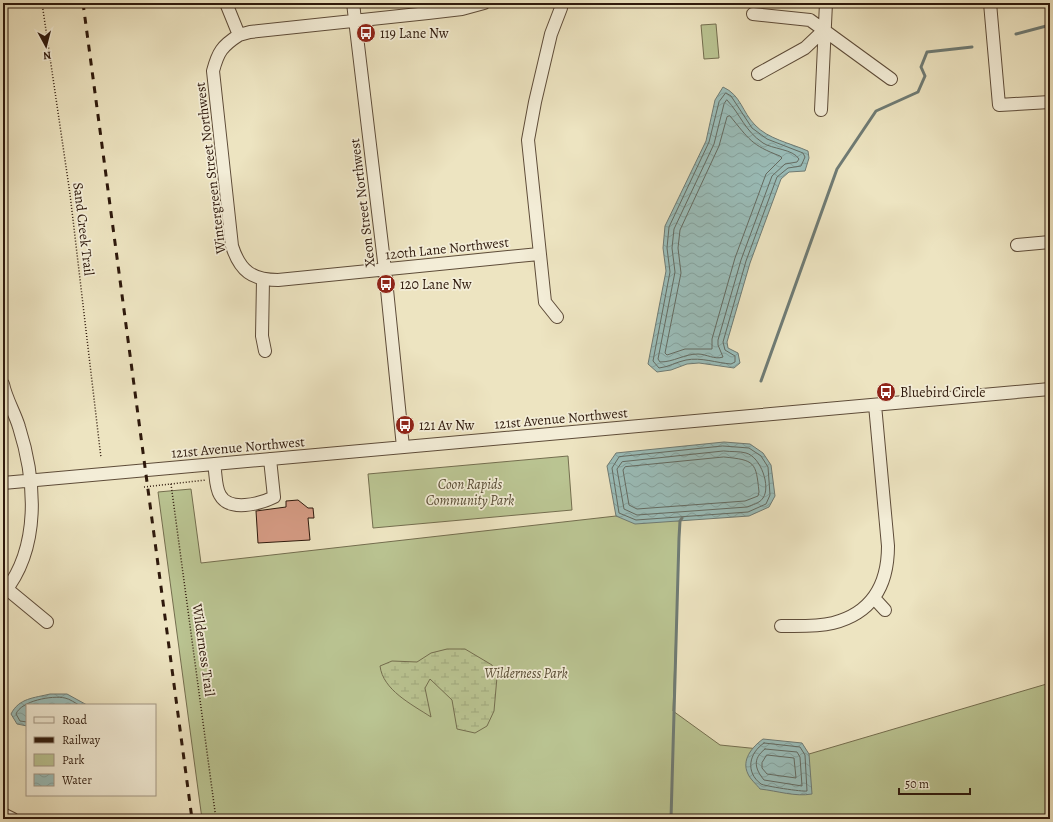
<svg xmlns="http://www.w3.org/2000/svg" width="1053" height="822" font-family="Alegreya,serif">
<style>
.green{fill:#bac492;stroke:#746e4f}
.wetland{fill:url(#wetland-marsh);stroke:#746e4f}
.water{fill:url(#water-waves);stroke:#6f7b74}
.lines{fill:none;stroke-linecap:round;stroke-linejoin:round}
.shore{stroke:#646b62;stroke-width:1}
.stream{stroke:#6f7b74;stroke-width:3}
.building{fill:#d59b84;stroke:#2e190c}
.minor-casing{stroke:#5e4c39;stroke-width:14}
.path{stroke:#2e190c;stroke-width:1.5;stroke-dasharray:1 2;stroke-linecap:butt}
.minor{stroke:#f3edd7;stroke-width:12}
.rail{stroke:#2e190c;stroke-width:3;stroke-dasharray:7 7;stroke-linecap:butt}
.labels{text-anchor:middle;stroke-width:3.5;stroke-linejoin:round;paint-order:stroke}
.poi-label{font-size:14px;fill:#2e190c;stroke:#f3edd7;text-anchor:start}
.street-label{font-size:14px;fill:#2e190c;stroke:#f3edd7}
.park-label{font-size:14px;font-style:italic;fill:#584c34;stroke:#f3edd7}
</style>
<defs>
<pattern id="wetland-marsh" width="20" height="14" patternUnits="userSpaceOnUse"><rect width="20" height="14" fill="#bac492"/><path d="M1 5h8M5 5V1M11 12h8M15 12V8" fill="none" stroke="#a0a87d"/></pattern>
<pattern id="water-waves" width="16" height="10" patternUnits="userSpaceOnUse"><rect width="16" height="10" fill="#9abdb9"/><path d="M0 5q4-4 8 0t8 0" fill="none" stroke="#85a29e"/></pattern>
</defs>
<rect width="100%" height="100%" fill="#ede4c1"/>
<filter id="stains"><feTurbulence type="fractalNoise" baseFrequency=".005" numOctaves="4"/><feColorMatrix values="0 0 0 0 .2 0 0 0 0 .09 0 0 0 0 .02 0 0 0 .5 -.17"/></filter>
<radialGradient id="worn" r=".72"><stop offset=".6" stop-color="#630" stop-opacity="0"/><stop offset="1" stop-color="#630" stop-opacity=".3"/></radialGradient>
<path class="green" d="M716,24L719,58L704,59L701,25Z
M568,456L572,510L373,528L368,474Z
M191,489L201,563L616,516L680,521L673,711L720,745L809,754L1050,683V819H202L158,492Z"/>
<path class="wetland" d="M447,649H465L492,665L497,677L494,711L487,726L475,733L457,729L452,700L430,679L425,688L431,717C411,704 383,690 380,666L392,661L417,662L431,653Z"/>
<path class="water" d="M723,87C741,95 742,112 755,125C768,139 790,143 808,151L809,158L805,171L789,172L781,179L750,263L727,342L728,348L738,353L740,363L734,368L699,363L687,364L671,370L657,372L648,364L666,271L663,248L665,226L706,141L715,100Z
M724,442L750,444L763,453L771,465L775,496L769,507L749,516L635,524L616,516L607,466L616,453Z
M50,694H67L87,705H27V726L17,724L11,714C19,698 34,698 50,694Z
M763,739L802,743L809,754L812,794C795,797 778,791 760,789C757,785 750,779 748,774C741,760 752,747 763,739Z"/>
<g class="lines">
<path class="shore" d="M726,93L731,96L752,128L767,139L803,153L805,157L801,166L788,168L777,177L746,261L723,342L725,350L735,356V362L731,364C717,363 701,357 686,360C676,362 669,367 659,368L653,361L670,272L667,248L669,227L709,142L719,102Z
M727,100C741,115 744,130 763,143C772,149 793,149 799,159L797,162L785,164L772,176L741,260L718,340V345L723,357C715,360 706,354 698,354C684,354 674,362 660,362L658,359L675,272L672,248L674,229L714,144L724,104Z
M730,116C749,139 751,145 780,156L782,158L766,174L735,258L712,339V349H685L667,355L665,353L681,273L678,248L680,230L719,146L727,117Z
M723,446L749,448L761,456L768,467L770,495L766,504L748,512L636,520L619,513L612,468L619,457Z
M724,451C731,452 739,451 746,453C761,457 771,487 763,498C760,503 752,505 747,507L637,515L624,509L617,469L622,462Z
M724,457C755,460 756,462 759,492L758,496L745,501L637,509L629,505L623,470L625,467Z
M27,722L20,721L16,714C21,701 52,695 65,698C70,699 75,703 79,705
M764,743L800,747L805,755L807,791C803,792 764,786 761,784C745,772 749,753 764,743Z
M765,749L797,752L800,757L802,786L764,780C755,769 752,759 765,749Z
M767,755L794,758L796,778L767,774L762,768V763Z"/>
<path class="stream" d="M1016,34L1050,25
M761,381L837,169L876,111L918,92L925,76L921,67L927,52L972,47
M671,819L679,538L680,521L682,518"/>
</g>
<path class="building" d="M298,500L308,508H313L314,518H308L310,540L258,543L256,511L286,507V501Z"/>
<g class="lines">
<g class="minor-casing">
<path id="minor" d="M226,3L239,35C222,46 218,52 213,71L232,246C240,271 252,280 278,280L539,254
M353,3L385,270L403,447
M990,3L999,105L1050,102
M753,14L810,20L891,79
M239,35L250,32L428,13L462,9L484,3
M758,74L805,48L824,30
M821,110L826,3
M1017,245L1050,242
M263,280L262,336L265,351
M557,317L545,302L528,140L535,102L551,34L561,8L560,3
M3,384C6,399 15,413 19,427C36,481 41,548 3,594
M214,464C216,473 215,487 220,495C229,512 260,504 274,497L270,459
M3,483L1050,389
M7,589L47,622
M874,598L885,610
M781,626C797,626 816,627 833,623C872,613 888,585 888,546L875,405
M3,814L13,819"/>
</g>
<path class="path" d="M42,3L70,194L101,458
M171,484L216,819
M144,487L206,480"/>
<use href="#minor" class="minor"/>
<path class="rail" d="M83,3L192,819"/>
</g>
<defs>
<g id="bus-disc" transform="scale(1)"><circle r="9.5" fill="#8f2418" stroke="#f3edd7"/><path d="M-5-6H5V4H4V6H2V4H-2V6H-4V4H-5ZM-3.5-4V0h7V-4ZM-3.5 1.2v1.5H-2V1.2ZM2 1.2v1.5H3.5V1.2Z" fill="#fff"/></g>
</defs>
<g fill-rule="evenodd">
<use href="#bus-disc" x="366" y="33"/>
<use href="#bus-disc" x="386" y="284"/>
<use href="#bus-disc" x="886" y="392"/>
<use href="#bus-disc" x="405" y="425"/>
</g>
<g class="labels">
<g class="poi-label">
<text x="380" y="38">119 Lane Nw</text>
<text x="400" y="289">120 Lane Nw</text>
<text x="900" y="397">Bluebird Circle</text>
<text x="419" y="430">121 Av Nw</text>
</g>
<g class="street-label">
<text transform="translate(210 168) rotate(-97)" y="5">Wintergreen Street Northwest</text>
<text transform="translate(362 203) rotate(-97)" y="5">Xeon Street Northwest</text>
<text transform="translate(84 229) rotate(83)" y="5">Sand Creek Trail</text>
<text transform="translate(447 248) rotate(-6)" y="5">120th Lane Northwest</text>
<text transform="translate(561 418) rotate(-5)" y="5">121st Avenue Northwest</text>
<text transform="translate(238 447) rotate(-5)" y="5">121st Avenue Northwest</text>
<text transform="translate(204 650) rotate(82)" y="5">Wilderness Trail</text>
</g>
<g class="park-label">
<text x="470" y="489">Coon Rapids<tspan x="470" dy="16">Community Park</tspan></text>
<text x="526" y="678">Wilderness Park</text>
</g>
</g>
<rect width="1053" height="822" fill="none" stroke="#ede4c1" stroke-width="16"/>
<rect x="4" y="4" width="1045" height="814" fill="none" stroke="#2e190c" stroke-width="2"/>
<rect x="8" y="8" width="1037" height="806" fill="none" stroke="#2e190c"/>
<rect x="26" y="704" width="130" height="92" fill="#f3edd7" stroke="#a49886"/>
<rect x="34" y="717" width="20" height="6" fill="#f3edd7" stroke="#a49886"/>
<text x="62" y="724" font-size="12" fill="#2e190c">Road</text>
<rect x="34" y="737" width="20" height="6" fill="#2e190c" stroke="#a49886"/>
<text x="62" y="744" font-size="12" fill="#2e190c">Railway</text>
<rect x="34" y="754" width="20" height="12" fill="#bac492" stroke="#a49886"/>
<text x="62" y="764" font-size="12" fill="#2e190c">Park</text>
<rect x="34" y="774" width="20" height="12" fill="url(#water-waves)" stroke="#a49886"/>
<text x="62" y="784" font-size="12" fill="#2e190c">Water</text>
<g transform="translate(46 46) rotate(173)" stroke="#f3edd7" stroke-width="3" paint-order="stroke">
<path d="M0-3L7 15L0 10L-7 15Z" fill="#2e190c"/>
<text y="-6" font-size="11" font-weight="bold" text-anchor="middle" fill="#2e190c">N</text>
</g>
<path d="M899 788v6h71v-6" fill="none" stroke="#2e190c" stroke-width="2"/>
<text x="905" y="788" font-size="12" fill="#2e190c" stroke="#f3edd7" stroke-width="3" paint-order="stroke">50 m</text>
<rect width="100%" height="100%" filter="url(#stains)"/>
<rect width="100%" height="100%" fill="url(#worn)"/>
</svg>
